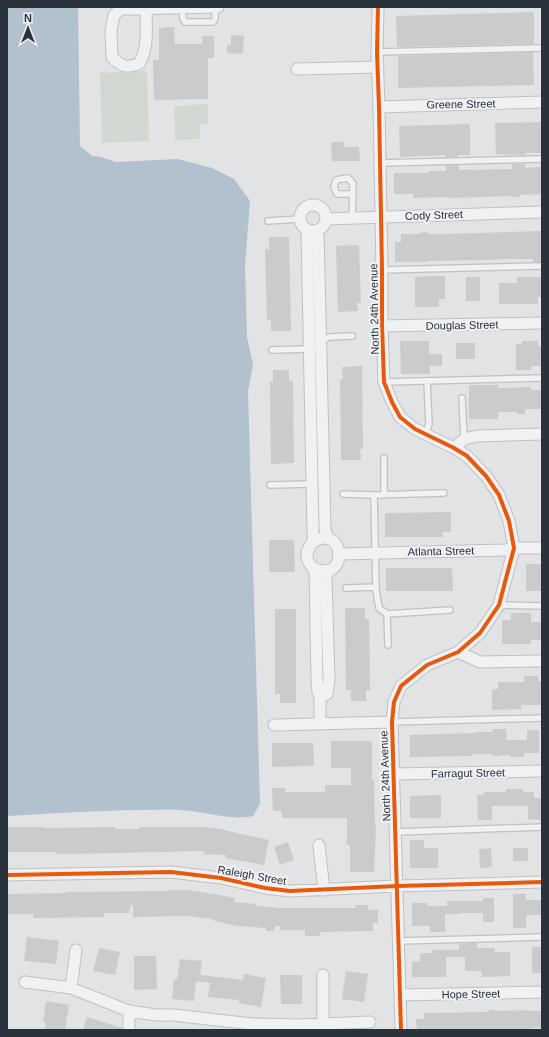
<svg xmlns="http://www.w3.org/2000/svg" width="549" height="1037" font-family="Arial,sans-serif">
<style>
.green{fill:#d2d9d2}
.water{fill:#b2c1cd}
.building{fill:#c9cbcd}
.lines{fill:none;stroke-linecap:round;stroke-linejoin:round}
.lane-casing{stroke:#bfc1c3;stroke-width:8}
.street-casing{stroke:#bfc1c3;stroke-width:13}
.lane{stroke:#f0f1f3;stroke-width:5.5}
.street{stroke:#f0f1f3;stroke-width:11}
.cycleway-casing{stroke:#eff1f5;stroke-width:6}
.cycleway{stroke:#e8590c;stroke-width:4}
.labels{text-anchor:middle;stroke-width:4;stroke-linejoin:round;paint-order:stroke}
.street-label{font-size:11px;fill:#2a323c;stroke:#eff1f5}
</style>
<rect width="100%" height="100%" fill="#e1e3e5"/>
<path class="green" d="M147,71L149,141L102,143L100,73Z
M208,104V124H200V139L175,140L174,106Z"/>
<path class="water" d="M7,7H78L80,146L92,156L101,157L116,162L178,159L212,168L234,179L250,201L245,266L247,337L253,365L248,391L260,804L253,816C229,821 205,811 180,810C123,809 65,813 7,816Z"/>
<path class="building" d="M534,12V44L397,47L396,16Z
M174,27L175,44H202V36H214V58H208V99L154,100L153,60H159V28Z
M231,35L244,36L243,54L227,53V45H231Z
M533,52L534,85L398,88V56Z
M542,122V153H526L525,155L496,154L495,123Z
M470,124V155H458V157H446L445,155L400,157L399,126Z
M331,142H344V147H359L360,161H332Z
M512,164H525V168L542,167V194L520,195V197H512V196L454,198L446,197L413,198V194H394V173H429V171H446V166L459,165V170L512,169Z
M542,231V262H533V259H510L481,260L427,261V262H395V242H401V234H420V233L427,232V234H447Z
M269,237H289L291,331H271V320H267L265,249H269Z
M359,245L361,303H357L358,311L338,312L336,246Z
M432,276H445V299H439V307H415V277Z
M466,277H480V301H466Z
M517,277H542V297H538V304H499V283H517Z
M400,341H429V354H442V366H430V374H401Z
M522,341H538V346H542V366H531V370H516V344H522Z
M456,343H475V359H456Z
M362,366L363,449H360L361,460H341L340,379H343L342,367Z
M273,370H289V381H293L294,463L271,464L270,382H273Z
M469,385H498V388L531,387V390H542V409H525V414H517V412H498V419H469Z
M451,512V532H443V537H385V513Z
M269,540H294L295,572H269Z
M526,564H542V591H526Z
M386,568H452L453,591H386Z
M345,608H365V619H369L370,690H366V701H351V690H346Z
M275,609H296V703H280V694H275Z
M511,613H531V622H542V640H531V644H502V620H511Z
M524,676H538V681H542V705H521V709L492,710V689H498V682H524Z
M493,729H506L507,740H527V730H539V753H524V757H510V755L493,756V754H472V756L410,757V735L476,733V732H493Z
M331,741H372V780H374L375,826H376L374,872H350V845H347V818H282V811H273L272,788H285V792H325V785H351V768H331Z
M272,743H313L314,766L272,767Z
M506,789H523V792H534V798H541V820L528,819V806H492V820H478L477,795H484V792H506Z
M441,795V818H410V796Z
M7,827H44V828L115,827V829H139V827H202L223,829V830L269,840L264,865L226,858V855L203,854L204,851L73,854H56V852H7Z
M410,840H424V848H438V868H410Z
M288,842L294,860L280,865L274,847Z
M491,848L492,867L480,868L479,849Z
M513,848H528V861H513Z
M170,890H187L214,894L235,898L234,902L256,904V906L280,908H355V905H368V910H378V923H373V931L320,932V936H305V930H280V926H275L274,931H266V928L237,926L212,920V919L187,916L133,917V905H131L129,913H104V917L45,918H33V914H7V894L66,893V892L170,891Z
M513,894H526V900H542V915H526V928H513Z
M483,898H494V922H483V913H460V914H445V932H430V926H412V903H427V906H447V901H483Z
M27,937L59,941L56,964L24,961Z
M471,943H477V948H495V952H510V976L482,977V971H465V957H446V977H412V961H420V953H432V950H459V944Z
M532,947H542V973H532Z
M99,948L120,952L115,975L93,971Z
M134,956H156L157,989L134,990Z
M180,959L202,961L200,975L243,980L244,974L266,978L261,1007L239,1003V1000L208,997L210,983L196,981L194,1001L172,999L174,979H177Z
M346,971L368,974L364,1002L342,999Z
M280,975H302V1004H281Z
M46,1001L69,1005L65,1030H45L46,1023L43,1022Z
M489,1010H497V1011L530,1010V1011H542V1028H531V1030H417L416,1019H424V1013L489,1012Z
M87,1017L122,1028V1030H83Z"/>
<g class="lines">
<g class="lane-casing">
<path id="lane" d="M182,8L183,19L185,22H213L215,19V8
M377,52L542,48
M380,163L542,159
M352,218L353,184L351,181L348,178L336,180L334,187L337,194H353
M268,221L299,219
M382,270L542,266
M272,350L309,349L329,337L352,336
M384,382L542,378
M462,398L464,439
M425,434L429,424L427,381
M270,485L312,484
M444,493L374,495L376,590L379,608L387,614L450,610
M343,494L374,495
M384,495V458
M346,588L376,587
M499,605L542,606
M387,614L388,645
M392,722L542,718
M396,832L542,827
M398,941L542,937"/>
</g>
<g class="street-casing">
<path id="street" d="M378,7L377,52L379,107L382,270V326L384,382L392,402L400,417L415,429L454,448L467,456L486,476L499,495L509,521L514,548L499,605L480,633L458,652L427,665L401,686L394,702L392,722L401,1030
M146,8C146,28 149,47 139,64C125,68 122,67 112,57L111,31L114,15L121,9L218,7
M297,69L378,67
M379,107L542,102
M300 218a13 13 0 1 1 26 0a13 13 0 1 1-26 0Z
M326,219L542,212
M307,230L313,531C313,534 314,540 312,543C309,548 306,551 307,557C308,563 312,569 318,570C349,579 344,523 313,542
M318,231L325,529L328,539
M382,326L542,323
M454,448L464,439L477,436L542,434
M340,554L505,550L514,548H542
M315,569L317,680L318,693L320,697V724
M458,652L480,662L542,661
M320,697L327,694L329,680L326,579L328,570
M274,725L392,722
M394,774L542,771
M319,845L324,890
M7,875L171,872L221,878L265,888L290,891L397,886L542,882
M323,975V1024
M25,982L71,988L129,1011L156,1015H173L252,1024L300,1025L370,1022
M71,988L76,950
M400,995L542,992
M129,1011V1030"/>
</g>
<use href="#lane" class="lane"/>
<use href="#street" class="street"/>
<g class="cycleway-casing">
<path id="cycleway" d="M378,7L377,52L379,107L382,270V326L384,382L392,402L400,417L415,429L454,448L467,456L486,476L499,495L509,521L514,548L499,605L480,633L458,652L427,665L401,686L394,702L392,722L401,1030
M7,875L171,872L221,878L265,888L290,891L397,886L542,882"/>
</g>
<use href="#cycleway" class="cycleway"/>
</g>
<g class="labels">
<g class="street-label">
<text transform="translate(461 104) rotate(-1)" y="4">Greene Street</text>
<text transform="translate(434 215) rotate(-2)" y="4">Cody Street</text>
<text transform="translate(374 309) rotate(-91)" y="4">North 24th Avenue</text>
<text transform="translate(462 325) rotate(-1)" y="4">Douglas Street</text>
<text transform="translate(441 551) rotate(-1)" y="4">Atlanta Street</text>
<text transform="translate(468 773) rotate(-1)" y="4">Farragut Street</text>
<text transform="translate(385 776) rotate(-92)" y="4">North 24th Avenue</text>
<text transform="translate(252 875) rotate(10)" y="4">Raleigh Street</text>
<text transform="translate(471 994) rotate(-1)" y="4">Hope Street</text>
</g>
</g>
<rect width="549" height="1037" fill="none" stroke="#2a323c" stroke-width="16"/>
<g transform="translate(28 28)" stroke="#eff1f5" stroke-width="3" paint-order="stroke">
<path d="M0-3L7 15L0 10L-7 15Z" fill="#2a323c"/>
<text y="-6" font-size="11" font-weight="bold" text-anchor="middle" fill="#2a323c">N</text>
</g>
</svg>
